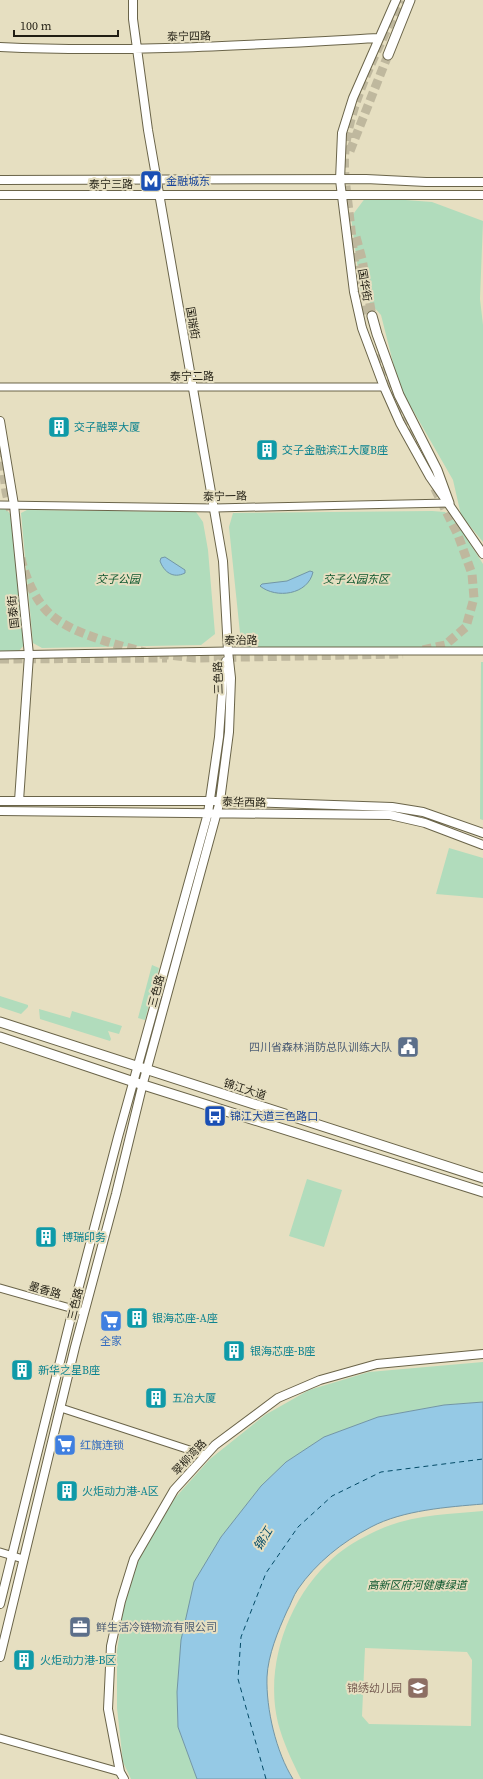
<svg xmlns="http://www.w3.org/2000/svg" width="483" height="1779" font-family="'Source Serif 4','Noto Sans SC',serif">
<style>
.green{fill:#b1dcbc;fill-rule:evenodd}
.water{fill:#95c9e5;stroke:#7296a6}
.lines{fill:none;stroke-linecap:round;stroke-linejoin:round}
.ferry{stroke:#044b67;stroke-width:1;stroke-dasharray:5 4;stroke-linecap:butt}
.secondary-tunnel{stroke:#bfb89e;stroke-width:9;stroke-dasharray:9 4.5;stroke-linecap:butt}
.minor-casing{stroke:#6a6449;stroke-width:9}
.tertiary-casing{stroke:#6a6449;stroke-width:10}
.secondary-casing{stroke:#6a6449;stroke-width:11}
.minor{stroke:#fff;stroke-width:7}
.tertiary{stroke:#fff;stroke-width:8}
.secondary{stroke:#fff;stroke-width:9}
.labels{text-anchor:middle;stroke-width:4;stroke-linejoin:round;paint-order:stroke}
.street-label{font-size:11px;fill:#211e13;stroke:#e6dfc1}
.transit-label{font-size:11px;fill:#164399;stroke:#e6dfc1;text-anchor:start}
.culture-label{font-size:11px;fill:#0d838f;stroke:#e6dfc1;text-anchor:start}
.park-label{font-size:11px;font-style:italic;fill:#0b562d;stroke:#e6dfc1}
.service-label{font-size:11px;fill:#4e5e75;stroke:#e6dfc1;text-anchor:end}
.shop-label{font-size:11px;fill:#366cbe;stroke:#e6dfc1}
.education-label{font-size:11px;fill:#785e54;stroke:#e6dfc1;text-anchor:end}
.water-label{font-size:12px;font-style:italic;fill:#044b67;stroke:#e6dfc1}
</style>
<rect width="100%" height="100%" fill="#e6dfc1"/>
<path class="green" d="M366,197L432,202L483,221L480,299L483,325V542L461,515L453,480L399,386L381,315L361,293L351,217Z
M0,506H4L10,514L16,547L24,645L18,652H0Z
M27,510L196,512L203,522L208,550L215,634L201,645L42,648L33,643L21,513Z
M432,511L445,512L459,526L483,564V647L247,648L240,633L229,527L233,513Z
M481,662H483V820L480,819Z
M449,848L483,858V898L436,894Z
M152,965L159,968L145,1020L138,1018Z
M0,996L28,1005V1007L21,1014L0,1007Z
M39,1009L70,1018L72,1011L122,1026L119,1034L108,1031L111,1039L110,1041L40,1019Z
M307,1179L342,1190L324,1247L289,1236Z
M483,1362V1402L444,1405L378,1417L324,1437L286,1462L261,1486L221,1537L181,1640L177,1692L178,1727L197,1779H131L123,1762L117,1708V1651L123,1612L135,1565L175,1498L210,1459L265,1415L309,1390L369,1372Z
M483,1511V1779H301C292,1761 283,1742 278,1723C264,1665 289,1597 333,1558C345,1547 361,1538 376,1531C409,1515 448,1514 483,1511ZM365,1648L467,1652L472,1660L471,1726L369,1724L362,1716Z"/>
<path class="water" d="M165,557L185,570V573C173,579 164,572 160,561L161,558Z
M310,571L313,572C308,595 276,599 260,586L262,584L287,581Z
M483,1402V1504C448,1507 403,1510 371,1527C342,1542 316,1563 298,1589C293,1596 291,1604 287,1611C278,1631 268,1655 267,1677C266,1709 276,1752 293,1779H197L178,1727L177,1692L181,1640L194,1582L221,1537L261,1486L286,1462L324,1437L378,1417L444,1405Z"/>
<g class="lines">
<path class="ferry" d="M266,1779L238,1679L241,1637L266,1573L298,1527L332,1496L381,1472L483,1459"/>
<path class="secondary-tunnel" d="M350,151L388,55
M356,237L362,259L372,316
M363,315C356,281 353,247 349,212C347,193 343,171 345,151C350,101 380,45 401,0
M376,355L415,444
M1,448L6,492L11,512
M21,558C25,577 36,602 51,615C73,634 117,645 145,652
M423,650L445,645L466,627L474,598L472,574L458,535L434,487
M160,654L194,658L403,654
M0,659L167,658"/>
<g class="minor-casing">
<path id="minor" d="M0,387H384
M0,505L215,508L449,503
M0,655L228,651H483
M0,1288L84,1312
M61,1408L205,1455
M0,1552L23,1559
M0,1738L120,1772"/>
</g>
<g class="tertiary-casing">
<path id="tertiary" d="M396,0L353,98L342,133L340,180L354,292L362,328L384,387L400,423L430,477L483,554
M0,47C126,53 252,45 378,38
M0,180L366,179L426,182H483
M0,195H483
M0,421L14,505L29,655L19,801
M0,801H220L392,807L423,812L483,833
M0,811L390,815L425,823L483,845
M0,1604L73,1309L118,1137L208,813L219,737L223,679L226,661
M0,1657L75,1347L116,1194L143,1083L220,801L229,732L231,678L228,651L223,561L148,130L133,19V0
M124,1779L120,1772L108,1709L111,1646L121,1601L134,1559L174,1490L215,1445L278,1398L320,1380L377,1364L483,1354"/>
</g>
<g class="secondary-casing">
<path id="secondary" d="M388,55L410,0
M372,316L377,334L399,395L437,470L449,503
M0,1022L483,1178
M0,1037L134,1082L483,1192"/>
</g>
<use href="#minor" class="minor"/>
<use href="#tertiary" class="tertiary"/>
<use href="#secondary" class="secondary"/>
</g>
<defs>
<g id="metro-square" transform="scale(1.15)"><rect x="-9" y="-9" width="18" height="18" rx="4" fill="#1a4fb4" stroke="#e6dfc1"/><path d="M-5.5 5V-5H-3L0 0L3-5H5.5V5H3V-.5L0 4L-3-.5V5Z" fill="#fff"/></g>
<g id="building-square" transform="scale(1.15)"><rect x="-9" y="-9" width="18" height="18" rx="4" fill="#0f9aa8" stroke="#e6dfc1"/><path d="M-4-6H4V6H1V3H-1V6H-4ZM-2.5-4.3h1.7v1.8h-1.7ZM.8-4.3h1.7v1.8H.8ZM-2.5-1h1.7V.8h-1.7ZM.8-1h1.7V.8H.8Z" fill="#fff"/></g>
<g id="civic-square" transform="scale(1.15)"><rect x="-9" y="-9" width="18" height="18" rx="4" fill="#5c6f8a" stroke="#e6dfc1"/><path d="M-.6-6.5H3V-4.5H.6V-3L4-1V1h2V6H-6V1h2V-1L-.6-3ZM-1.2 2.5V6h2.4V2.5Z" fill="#fff"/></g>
<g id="bus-square" transform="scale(1.15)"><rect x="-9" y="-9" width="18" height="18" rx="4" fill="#1a4fb4" stroke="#e6dfc1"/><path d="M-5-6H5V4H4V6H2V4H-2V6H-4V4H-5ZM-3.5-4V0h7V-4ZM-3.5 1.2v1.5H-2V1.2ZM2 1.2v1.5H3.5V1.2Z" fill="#fff"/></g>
<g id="supermarket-square" transform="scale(1.15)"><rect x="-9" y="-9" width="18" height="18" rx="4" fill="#3f7fe0" stroke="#e6dfc1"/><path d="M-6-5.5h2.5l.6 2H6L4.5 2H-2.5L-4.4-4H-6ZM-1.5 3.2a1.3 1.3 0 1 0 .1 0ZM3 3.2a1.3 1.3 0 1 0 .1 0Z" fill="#fff"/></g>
<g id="office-square" transform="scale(1.15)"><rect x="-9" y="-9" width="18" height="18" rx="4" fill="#5c6f8a" stroke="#e6dfc1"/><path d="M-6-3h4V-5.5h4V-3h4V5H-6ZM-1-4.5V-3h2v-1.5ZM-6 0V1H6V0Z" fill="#fff"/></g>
<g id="school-square" transform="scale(1.15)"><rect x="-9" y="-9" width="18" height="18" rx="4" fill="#8d6e63" stroke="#e6dfc1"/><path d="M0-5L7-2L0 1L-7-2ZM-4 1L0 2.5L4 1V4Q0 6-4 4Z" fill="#fff"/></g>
</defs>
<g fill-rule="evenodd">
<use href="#metro-square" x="151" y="181"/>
<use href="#building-square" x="59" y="427"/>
<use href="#building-square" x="267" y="450"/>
<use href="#civic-square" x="408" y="1047"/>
<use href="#bus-square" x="215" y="1116"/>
<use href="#building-square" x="46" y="1237"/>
<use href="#building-square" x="137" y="1318"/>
<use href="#supermarket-square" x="111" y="1321"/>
<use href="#building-square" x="234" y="1351"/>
<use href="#building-square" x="22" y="1370"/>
<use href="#building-square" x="156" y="1398"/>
<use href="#supermarket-square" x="65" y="1445"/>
<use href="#building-square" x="67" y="1491"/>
<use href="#office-square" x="80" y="1627"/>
<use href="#building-square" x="24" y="1660"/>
<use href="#school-square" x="418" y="1688"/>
</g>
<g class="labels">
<g class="street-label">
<text transform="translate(189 36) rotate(-1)" y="4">泰宁四路</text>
<text x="111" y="188">泰宁三路</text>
<text transform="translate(365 285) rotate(80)" y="4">国华街</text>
<text transform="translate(193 323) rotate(80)" y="4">国瑞街</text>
<text x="192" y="380">泰宁二路</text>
<text transform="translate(225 496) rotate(-1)" y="4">泰宁一路</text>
<text transform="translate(13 612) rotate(-96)" y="4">国泰街</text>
<text x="241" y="644">泰治路</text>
<text transform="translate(218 678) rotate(-92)" y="4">三色路</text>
<text transform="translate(244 802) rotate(1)" y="4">泰华西路</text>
<text transform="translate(156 991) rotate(-75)" y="4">三色路</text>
<text transform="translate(245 1089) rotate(18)" y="4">锦江大道</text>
<text transform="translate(45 1290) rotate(16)" y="4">墨香路</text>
<text transform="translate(75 1304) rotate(-76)" y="4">三色路</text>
<text transform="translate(189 1457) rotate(-47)" y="4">翠柳湾路</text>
</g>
<g class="transit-label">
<text x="166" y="185">金融城东</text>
<text x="230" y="1120">锦江大道三色路口</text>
</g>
<g class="culture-label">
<text x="74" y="431">交子融翠大厦</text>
<text x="282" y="454">交子金融滨江大厦B座</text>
<text x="62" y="1241">博瑞印务</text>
<text x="152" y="1322">银海芯座-A座</text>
<text x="250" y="1355">银海芯座-B座</text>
<text x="38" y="1374">新华之星B座</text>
<text x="172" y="1402">五冶大厦</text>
<text x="82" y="1495">火炬动力港-A区</text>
<text x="40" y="1664">火炬动力港-B区</text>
</g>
<g class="park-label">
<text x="118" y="583">交子公园</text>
<text x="356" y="583">交子公园东区</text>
<text x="417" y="1589">高新区府河健康绿道</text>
</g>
<g class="service-label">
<text x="392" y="1051">四川省森林消防总队训练大队</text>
<text x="96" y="1631" text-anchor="start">鲜生活冷链物流有限公司</text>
</g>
<g class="shop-label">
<text x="111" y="1345">全家</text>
<text x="80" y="1449" text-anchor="start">红旗连锁</text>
</g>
<g class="education-label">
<text x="402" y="1692">锦绣幼儿园</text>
</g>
<g class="water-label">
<text transform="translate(263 1539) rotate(-59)" y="4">锦江</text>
</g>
</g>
<path d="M14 30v6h104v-6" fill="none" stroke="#211e13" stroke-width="2"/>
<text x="20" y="30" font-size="12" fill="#211e13" stroke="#e6dfc1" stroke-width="3" paint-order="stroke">100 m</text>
</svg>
